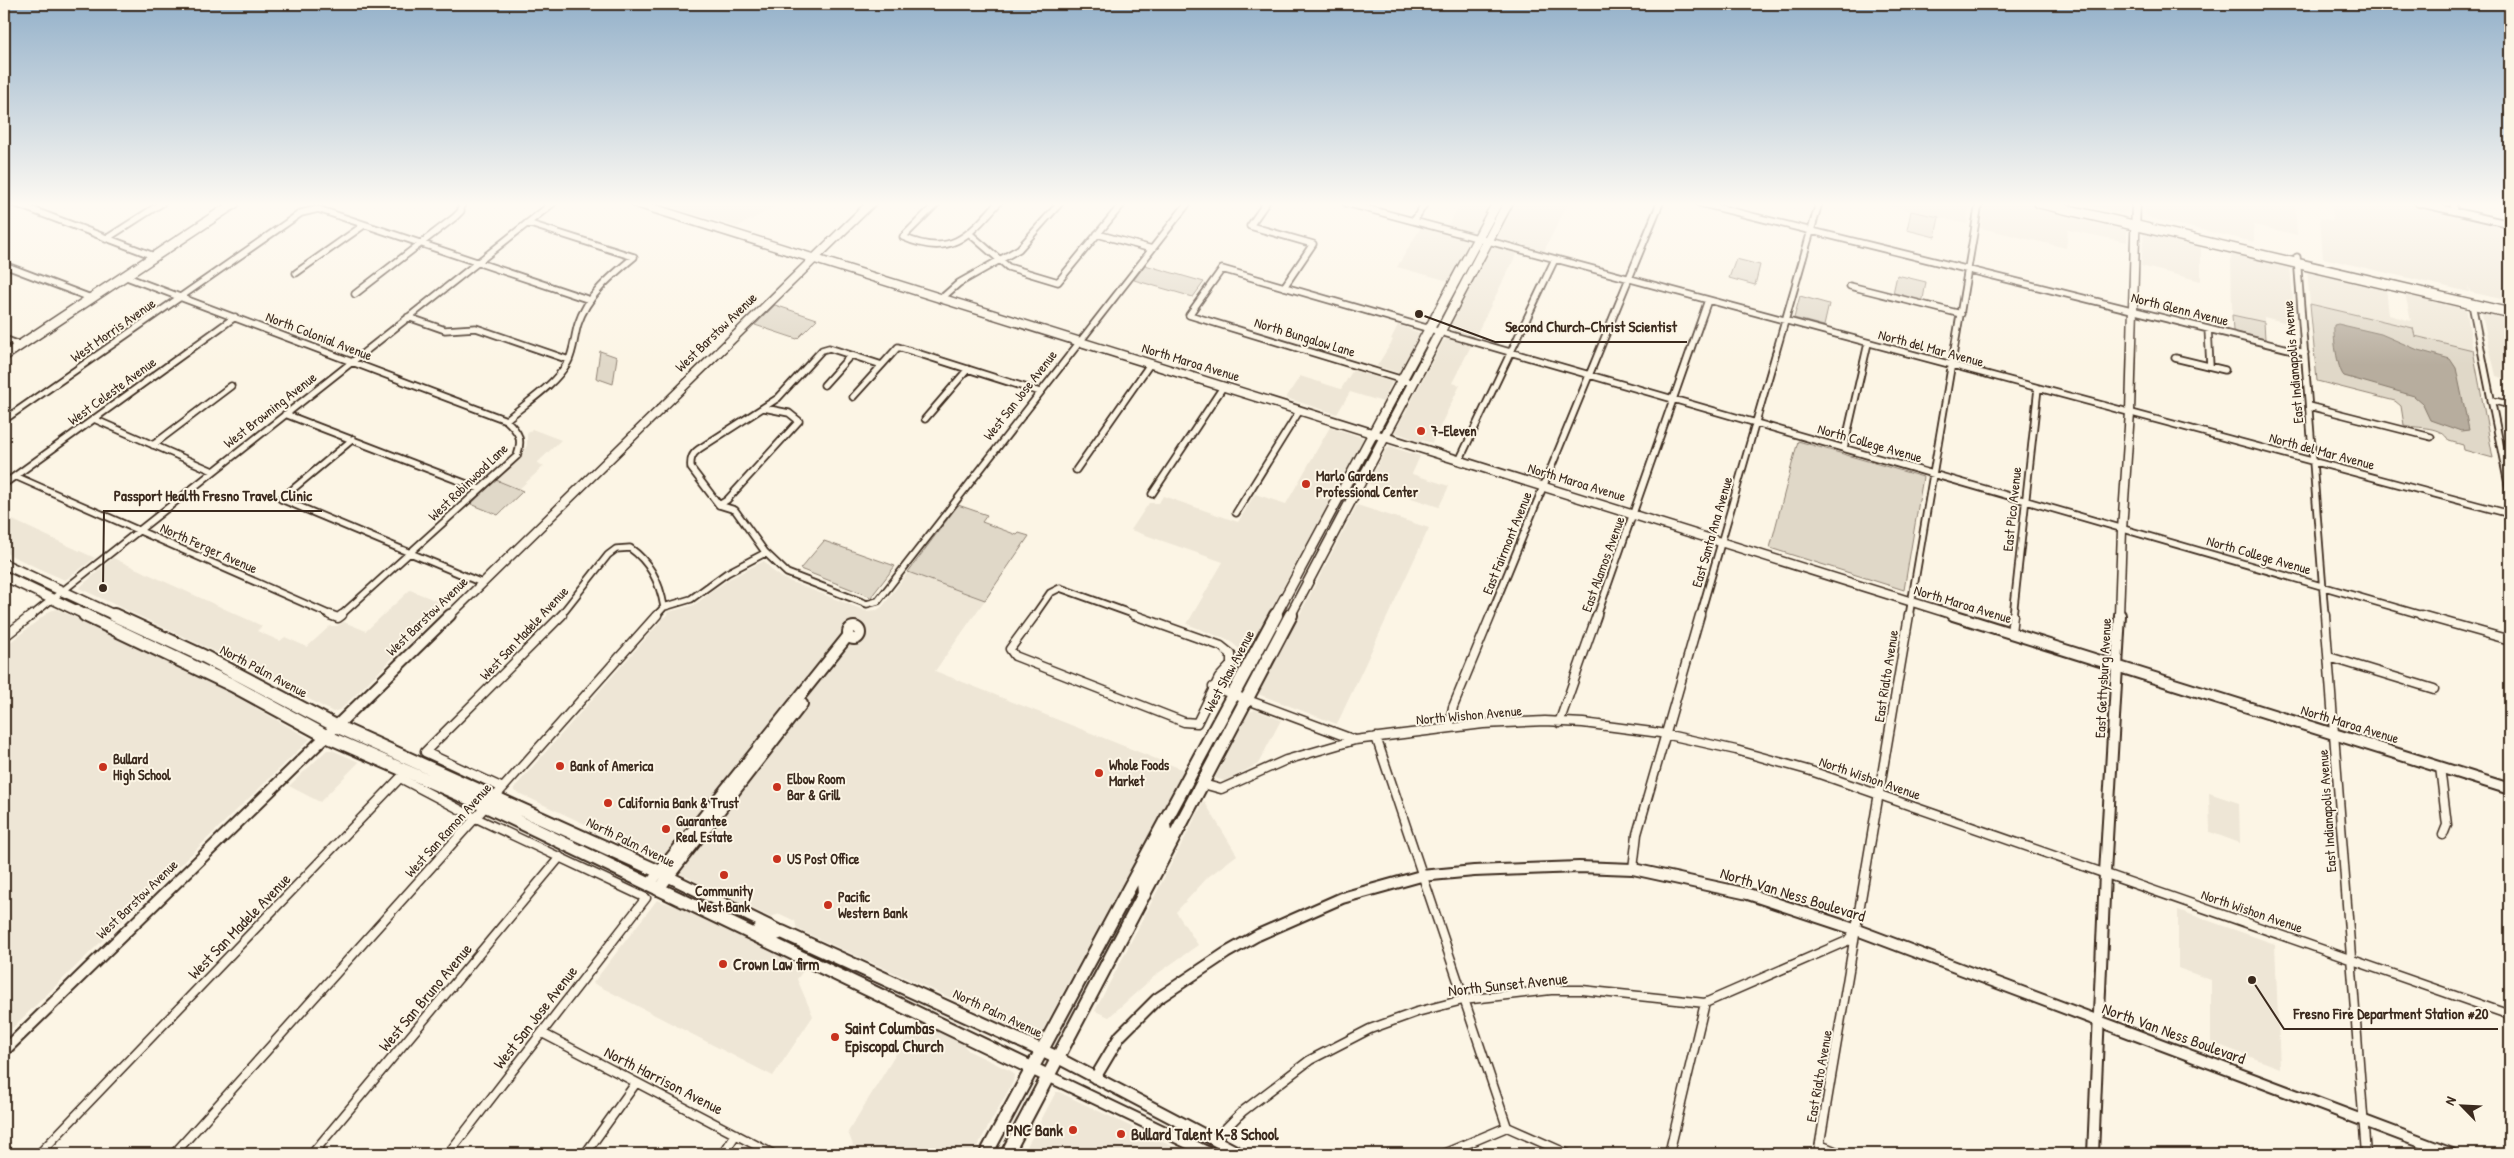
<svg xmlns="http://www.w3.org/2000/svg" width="2514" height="1158" font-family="'Patrick Hand',sans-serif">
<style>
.built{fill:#eee6d6}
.green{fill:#e0d8c8;stroke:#8e8173}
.water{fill:#b7ad9e;stroke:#85796b}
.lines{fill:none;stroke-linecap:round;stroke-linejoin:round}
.street-far1-casing{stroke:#3b2a1e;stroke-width:9}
.street-casing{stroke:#3b2a1e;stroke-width:11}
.secondary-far1-casing{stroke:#3b2a1e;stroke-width:11}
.secondary-casing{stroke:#3b2a1e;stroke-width:14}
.primary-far1-casing{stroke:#3b2a1e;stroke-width:12}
.primary-casing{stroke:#3b2a1e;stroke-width:16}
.street-far1{stroke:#fcf5e5;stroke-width:5.5}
.street{stroke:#fcf5e5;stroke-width:8}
.secondary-far1{stroke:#fcf5e5;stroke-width:8}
.secondary{stroke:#fcf5e5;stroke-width:10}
.primary-far1{stroke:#fcf5e5;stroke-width:9}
.primary{stroke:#fcf5e5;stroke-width:12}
.poi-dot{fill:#c8321e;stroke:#fcf5e5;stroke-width:2}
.labels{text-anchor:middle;stroke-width:4;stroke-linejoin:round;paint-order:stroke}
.street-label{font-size:14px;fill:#3b2a1e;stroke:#fcf5e5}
.poi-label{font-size:14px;font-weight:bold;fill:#3b2a1e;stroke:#fcf5e5;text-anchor:start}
.near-street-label{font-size:16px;fill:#3b2a1e;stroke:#fcf5e5}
.near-poi-label{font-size:16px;font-weight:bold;fill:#3b2a1e;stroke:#fcf5e5;text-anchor:start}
.leader{fill:none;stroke:#3b2a1e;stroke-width:2}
.callout-dot{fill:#3b2a1e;stroke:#fcf5e5;stroke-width:2}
.callout-label{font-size:15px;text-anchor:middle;font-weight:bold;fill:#3b2a1e;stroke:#fcf5e5;stroke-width:4;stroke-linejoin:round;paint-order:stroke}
</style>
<rect width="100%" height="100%" fill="#fcf5e5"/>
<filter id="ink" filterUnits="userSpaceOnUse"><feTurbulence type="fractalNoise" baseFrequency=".02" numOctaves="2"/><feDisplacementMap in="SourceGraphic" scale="10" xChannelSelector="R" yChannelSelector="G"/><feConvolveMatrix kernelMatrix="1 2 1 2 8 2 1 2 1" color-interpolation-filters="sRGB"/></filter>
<g filter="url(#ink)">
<path class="built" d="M658,203H782L737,227Z
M1461,203H1492L1475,233L1447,227Z
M1515,203H1568L1544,251L1497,238Z
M1877,203H1970L1967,224Z
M1985,203H2025L2124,226L2127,229V242L2068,230L2066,248L1981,228Z
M2080,203H2127V211L2122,213Z
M2146,203H2295L2297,235L2254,225V242L2150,218L2145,214Z
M2331,203H2403L2510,227V301L2470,292L2468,284L2469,292L2323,258L2320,218L2333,221Z
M1421,227L1469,241L1449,281L1397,267Z
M2144,232L2201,244V281L2141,266Z
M1495,247L1517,253L1475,337L1452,330L1450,327L1491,248Z
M2231,251L2290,265L2295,325L2264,317V322L2232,315Z
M2307,270L2386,288L2389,315L2411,321L2405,293L2466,307L2473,350L2414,336L2413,328L2310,304Z
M2481,310L2510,317V380L2496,376Z
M1398,325L1420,333L1399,373L1377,366L1393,340L1391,339Z
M1447,339L1471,346L1452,383L1460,385L1432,443L1422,440L1421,442L1395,432L1443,341Z
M1353,370L1392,382L1383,402L1350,392L1337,414L1286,398L1300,376L1341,389Z
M1330,427L1364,438L1243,661L1241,660L1238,648L1230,641L1187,624L1223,562L1131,530L1149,503H1159L1163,496L1238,522L1255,494L1286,504Z
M532,429L561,440L537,463L544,466L519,489L496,480L523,454L527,445V434Z
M1391,447L1420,456L1412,474L1449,486L1439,507L1368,484L1386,449Z
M1357,505L1429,528L1337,724L1258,694Z
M4,516L71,547L95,558L65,580L42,570L4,552Z
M113,558L262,626L257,631L280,641L285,637L307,647L330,626H337L344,622L366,631L410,590L447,605L341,709L333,712L257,671L79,588Z
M764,561L773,571L784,579L866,611L877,610L883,606L908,572L985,600L935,671L1184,770L1041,1033L1032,1037L991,1017L990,1013L979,1008L975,1009L797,929L795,921L780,914L770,917L681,874V867L736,795H713L665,857L660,859L514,791V788L669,612L694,605L729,579Z
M57,609L216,685L310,739L4,1036V647L50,611Z
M1255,710L1281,720L1258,764L1225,781L1215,778L1249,712Z
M327,750H332L359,762L320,802L289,786Z
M2209,793L2239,803L2240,843L2210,832Z
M1204,801L1237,855L1208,877L1176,912L1198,945L1157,974L1109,1017L1095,1011Z
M657,900L687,910L806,967L797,979L813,1016L773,1076L593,983Z
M2178,910L2275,944L2280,1068L2211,1042V980L2178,968Z
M917,1020L958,1039L969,1051L1011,1071L1014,1075L1013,1082L973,1154H848L853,1145L848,1132Z
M1056,1092H1059L1188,1154H1023Z"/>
<path class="green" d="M1911,211L1939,217L1935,237L1907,230Z
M1736,259L1760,265L1755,285L1729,278Z
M1145,265L1204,282L1193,297L1134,280Z
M1897,275L1926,282L1922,305L1892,298Z
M1800,296L1829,304L1824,326L1794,318Z
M2310,304L2413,328L2415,336L2473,350L2493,458L2464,450L2463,445L2449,441C2441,425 2419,429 2404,425L2401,406L2395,401L2317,381Z
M775,305L817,319L797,339L755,325Z
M2232,315L2264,322L2265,339L2233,331Z
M600,351L617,357L613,384L596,378Z
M1798,441L1923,477L1904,590L1770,548Z
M496,480L523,491L498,515L471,504Z
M958,505L987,515L982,522L1017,535L1019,533L1029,536L985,600L908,572Z
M824,541L827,542L895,566L871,597L800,569Z"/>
<path class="water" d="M2338,324L2381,334L2418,350L2450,359L2456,368L2469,430L2461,431L2430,420L2422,403L2414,396L2344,376C2337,369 2333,335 2334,325Z"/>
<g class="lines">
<g class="street-far1-casing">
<path id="street-far1" d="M14,203L154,256
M937,203L903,237C950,258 968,237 998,203
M1266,203L1250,226L1313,244L1284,287
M1346,203L2510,514
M1699,203L2305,353
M2418,203L2510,224
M2453,203L2455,211
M1414,221L1425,203
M527,223L634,257
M970,234L1008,267L1058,282L1123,203
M1097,234L1152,249
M106,239L162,203
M2297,257L2325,616
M4,265L91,298
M296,273L364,225
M124,276L506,420C519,432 523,439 517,456L340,616
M1850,286L1961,314
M355,294L455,217L461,211V203
M943,297L959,283L1019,249L1060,203
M2472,304L2510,494
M408,317L445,330L476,328L569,360
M2208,329L2210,366
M4,339L20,345
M851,355L829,348L822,350L778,398L699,449C692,454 690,459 691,468L719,505L735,510L765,552L787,573L867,604L878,601L1188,203
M2175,358L2225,370
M1413,383L1189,315L1222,269L2425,616
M824,385L851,355L882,365L898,347L1040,392
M853,397L882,365
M2491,400L2510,405
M2309,406L2431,437
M285,414L480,489
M94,419L213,471
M925,419L968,369
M4,420L301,213L318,209L590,300
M506,420C527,402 554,386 568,362C574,350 574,337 578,324C587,296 611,276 634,257
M353,439L281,499L482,583
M153,445L231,386
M1844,448L1868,343
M1460,459L1555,259
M1076,470L1150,364
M15,476L333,616
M4,484L235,317
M1152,494L1223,387
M719,505L727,500L799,421L789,413L764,408
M1236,513L1300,410
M31,616L553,203
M560,616L608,555L616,549L630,548C650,562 660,583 664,607
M656,616L664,607L691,599L727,573L765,553
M1034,616L1050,593L1060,588L1138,616
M1490,616L1660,203
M1597,616L1708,300
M1700,616L1819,203
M1909,616L1979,203
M2013,616L2038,388"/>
</g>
<g class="street-casing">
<path id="street" d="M330,615L338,618L342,615
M1035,615L1010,649L1015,656L1184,722L1197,723L1219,678L1231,665V654L1221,646L1134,615
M2325,615L2366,1154
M2421,615L2510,640
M2011,633L2013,615
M4,637L32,615
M2329,657L2434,689
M1213,687L1355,740
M1559,723L1597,615
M1449,728L1453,707L1491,615
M1376,737L1507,1127
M2440,767L2447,825L2443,835
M1203,784L1221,789L1286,760L1355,740L1483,724L1545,721L1583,723L1660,733L1736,750L1811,771L2510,1015
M503,788L425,752L562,615
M494,798L657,615
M1633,869L1637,834L1700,615
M542,1033L773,1154
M1214,1140L1243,1111L1310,1060L1370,1029L1417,1012L1463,1000L1551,990H1582L1705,1003L1847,941L1856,930
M1820,1145L1842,1154
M4,1149L12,1154
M39,1154L400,778L476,818L646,898L448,1154
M174,1154L487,805
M312,1154L560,857
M585,1154L636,1083
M723,1154L736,1134
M1443,1154L1507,1127L1568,1154
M1669,1154L1705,1003
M1818,1154L1909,615"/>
</g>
<g class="secondary-far1-casing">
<path id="secondary-far1" d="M636,203L1957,616
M449,616L871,203
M2119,616L2122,530L2130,412L2136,203"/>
</g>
<g class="secondary-casing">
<path id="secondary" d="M1953,615L2510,789
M848 633a6 6 0 1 1 12 0a6 6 0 1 1-12 0Z
M663,874L782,932
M649,885L848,636
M658,890L802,704
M4,1051L450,615
M1058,1058L1241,1154
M1048,1076L1211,1154
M1095,1078L1120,1036L1157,999L1226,953L1258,935L1342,898L1421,876L1474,871L1579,867L1633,869L1748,894L1857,930L2452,1154
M2093,1154L2105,873L2120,615"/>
</g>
<g class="primary-far1-casing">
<path id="primary-far1" d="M2039,203L2510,313
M4,356L235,203
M4,564L116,616
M4,576L88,616
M1275,616L1497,203
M1290,616L1508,203"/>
</g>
<g class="primary-casing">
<path id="primary" d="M85,615L232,685L326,736L486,806L1048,1076
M114,615L203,656L336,726L660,872
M1144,895L1143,879L1166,837L1164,825
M759,930L773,935L782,932L1058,1058
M986,1154L1276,615
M1007,1154L1291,615"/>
</g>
<use href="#street-far1" class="street-far1"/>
<use href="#street" class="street"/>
<use href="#secondary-far1" class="secondary-far1"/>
<use href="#secondary" class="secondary"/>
<use href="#primary-far1" class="primary-far1"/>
<use href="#primary" class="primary"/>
</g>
</g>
<linearGradient id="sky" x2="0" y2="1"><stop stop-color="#94b1ca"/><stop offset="0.56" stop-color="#fefaf3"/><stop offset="1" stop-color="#fefaf3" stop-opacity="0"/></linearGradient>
<rect width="2514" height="365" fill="url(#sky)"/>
<g class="poi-dot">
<circle cx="1421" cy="431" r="5"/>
<circle cx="1306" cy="484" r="5"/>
<circle cx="560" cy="766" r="5"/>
<circle cx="103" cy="767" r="5"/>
<circle cx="1099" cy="773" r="5"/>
<circle cx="777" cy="787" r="5"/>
<circle cx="608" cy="803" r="5"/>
<circle cx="666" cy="829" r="5"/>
<circle cx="777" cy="859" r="5"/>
<circle cx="724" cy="875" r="5"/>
<circle cx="828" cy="905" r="5"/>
<circle cx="723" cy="964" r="5"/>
<circle cx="835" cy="1037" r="5"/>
<circle cx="1073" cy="1130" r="5"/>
<circle cx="1121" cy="1134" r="5"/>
</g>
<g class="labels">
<g class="street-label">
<text transform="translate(2180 309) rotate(14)" y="5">North Glenn Avenue</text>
<text transform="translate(113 330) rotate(-35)" y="5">West Morris Avenue</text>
<text transform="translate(716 332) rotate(-44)" y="5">West Barstow Avenue</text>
<text transform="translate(319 336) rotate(21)" y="5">North Colonial Avenue</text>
<text transform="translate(1305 337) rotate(17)" y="5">North Bungalow Lane</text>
<text transform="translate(1931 348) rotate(15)" y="5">North del Mar Avenue</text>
<text transform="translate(1191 362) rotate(17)" y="5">North Maroa Avenue</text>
<text transform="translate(2293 362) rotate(-95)" y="5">East Indianapolis Avenue</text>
<text transform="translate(112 391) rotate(-36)" y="5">West Celeste Avenue</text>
<text transform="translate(1020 395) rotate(-52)" y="5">West San Jose Avenue</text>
<text transform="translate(270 410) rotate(-38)" y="5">West Browning Avenue</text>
<text transform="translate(1870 443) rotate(16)" y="5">North College Avenue</text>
<text transform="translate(2322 451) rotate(15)" y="5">North del Mar Avenue</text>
<text transform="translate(468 482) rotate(-44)" y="5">West Robinwood Lane</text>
<text transform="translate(1577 482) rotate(17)" y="5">North Maroa Avenue</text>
<text transform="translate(2012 509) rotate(-84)" y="5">East Pico Avenue</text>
<text transform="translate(1712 532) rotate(-74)" y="5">East Santa Ana Avenue</text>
<text transform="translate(1507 543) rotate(-68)" y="5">East Fairmont Avenue</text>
<text transform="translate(209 548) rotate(24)" y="5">North Ferger Avenue</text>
<text transform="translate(2259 555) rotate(16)" y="5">North College Avenue</text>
<text transform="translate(1603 564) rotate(-70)" y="5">East Alamos Avenue</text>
<text transform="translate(1963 604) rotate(17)" y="5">North Maroa Avenue</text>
<text transform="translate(427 616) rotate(-44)" y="5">West Barstow Avenue</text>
<text transform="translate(524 633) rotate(-47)" y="5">West San Madele Avenue</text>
<text transform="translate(264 671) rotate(28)" y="5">North Palm Avenue</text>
<text transform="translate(1229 671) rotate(-62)" y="5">West Shaw Avenue</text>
<text transform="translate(1886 676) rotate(-81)" y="5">East Rialto Avenue</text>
<text transform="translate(2103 678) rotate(-87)" y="5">East Gettysburg Avenue</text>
<text transform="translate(1469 715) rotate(-5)" y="5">North Wishon Avenue</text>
<text transform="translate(2350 724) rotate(17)" y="5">North Maroa Avenue</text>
<text transform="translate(1870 778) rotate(19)" y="5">North Wishon Avenue</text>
<text transform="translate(2327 811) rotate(-94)" y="5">East Indianapolis Avenue</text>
<text transform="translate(448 830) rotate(-48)" y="5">West San Ramon Avenue</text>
<text transform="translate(631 842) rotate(26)" y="5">North Palm Avenue</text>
<text transform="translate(137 899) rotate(-44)" y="5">West Barstow Avenue</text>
<text transform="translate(2252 911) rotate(19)" y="5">North Wishon Avenue</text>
<text transform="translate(998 1013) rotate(25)" y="5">North Palm Avenue</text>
<text transform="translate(1819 1076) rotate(-80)" y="5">East Rialto Avenue</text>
</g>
<g class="poi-label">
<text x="1431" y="436">7-Eleven</text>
<text x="1316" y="481">Marlo Gardens<tspan x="1316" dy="16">Professional Center</tspan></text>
<text x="113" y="764">Bullard<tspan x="113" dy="16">High School</tspan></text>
<text x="1109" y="770">Whole Foods<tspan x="1109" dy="16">Market</tspan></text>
<text x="570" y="771">Bank of America</text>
<text x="787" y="784">Elbow Room<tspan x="787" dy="16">Bar &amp; Grill</tspan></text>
<text x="618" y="808">California Bank &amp; Trust</text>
<text x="676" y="826">Guarantee<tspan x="676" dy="16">Real Estate</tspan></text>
<text x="787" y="864">US Post Office</text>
<text x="724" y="896" text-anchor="middle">Community<tspan x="724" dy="16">West Bank</tspan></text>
<text x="838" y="902">Pacific<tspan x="838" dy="16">Western Bank</tspan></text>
</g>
<g class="near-street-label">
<text transform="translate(1793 894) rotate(17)" y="6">North Van Ness Boulevard</text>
<text transform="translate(239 926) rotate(-46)" y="6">West San Madele Avenue</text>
<text transform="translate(1508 984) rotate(-6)" y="6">North Sunset Avenue</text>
<text transform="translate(425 997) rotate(-50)" y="6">West San Bruno Avenue</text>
<text transform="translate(535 1017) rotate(-52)" y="6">West San Jose Avenue</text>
<text transform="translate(2174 1033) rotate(20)" y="6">North Van Ness Boulevard</text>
<text transform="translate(664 1080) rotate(27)" y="6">North Harrison Avenue</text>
</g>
<g class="near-poi-label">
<text x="733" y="970">Crown Law firm</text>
<text x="845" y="1034">Saint Columbas<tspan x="845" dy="18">Episcopal Church</tspan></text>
<text x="1063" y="1136" text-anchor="end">PNC Bank</text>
<text x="1131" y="1140">Bullard Talent K-8 School</text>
</g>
</g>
<path class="leader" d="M1419 314L1495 342H1687M103 588L104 511H322M2252 980L2284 1029H2498"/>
<g class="callout-dot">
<circle cx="1419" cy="314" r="5"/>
<circle cx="103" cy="588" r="5"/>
<circle cx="2252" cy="980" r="5"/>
</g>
<g class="callout-label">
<text x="1591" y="332">Second Church-Christ Scientist</text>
<text x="213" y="501">Passport Health Fresno Travel Clinic</text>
<text x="2391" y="1019">Fresno Fire Department Station #20</text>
</g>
<rect width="2514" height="1158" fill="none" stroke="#fcf5e5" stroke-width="20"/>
<rect x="10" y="10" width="2494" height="1138" fill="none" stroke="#3b2a1e" stroke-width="2" filter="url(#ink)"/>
<g transform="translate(2462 1106) rotate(294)" stroke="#fcf5e5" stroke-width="4" paint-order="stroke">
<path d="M0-4L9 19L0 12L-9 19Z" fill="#3b2a1e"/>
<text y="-8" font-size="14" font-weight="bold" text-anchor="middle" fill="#3b2a1e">N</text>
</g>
</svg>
